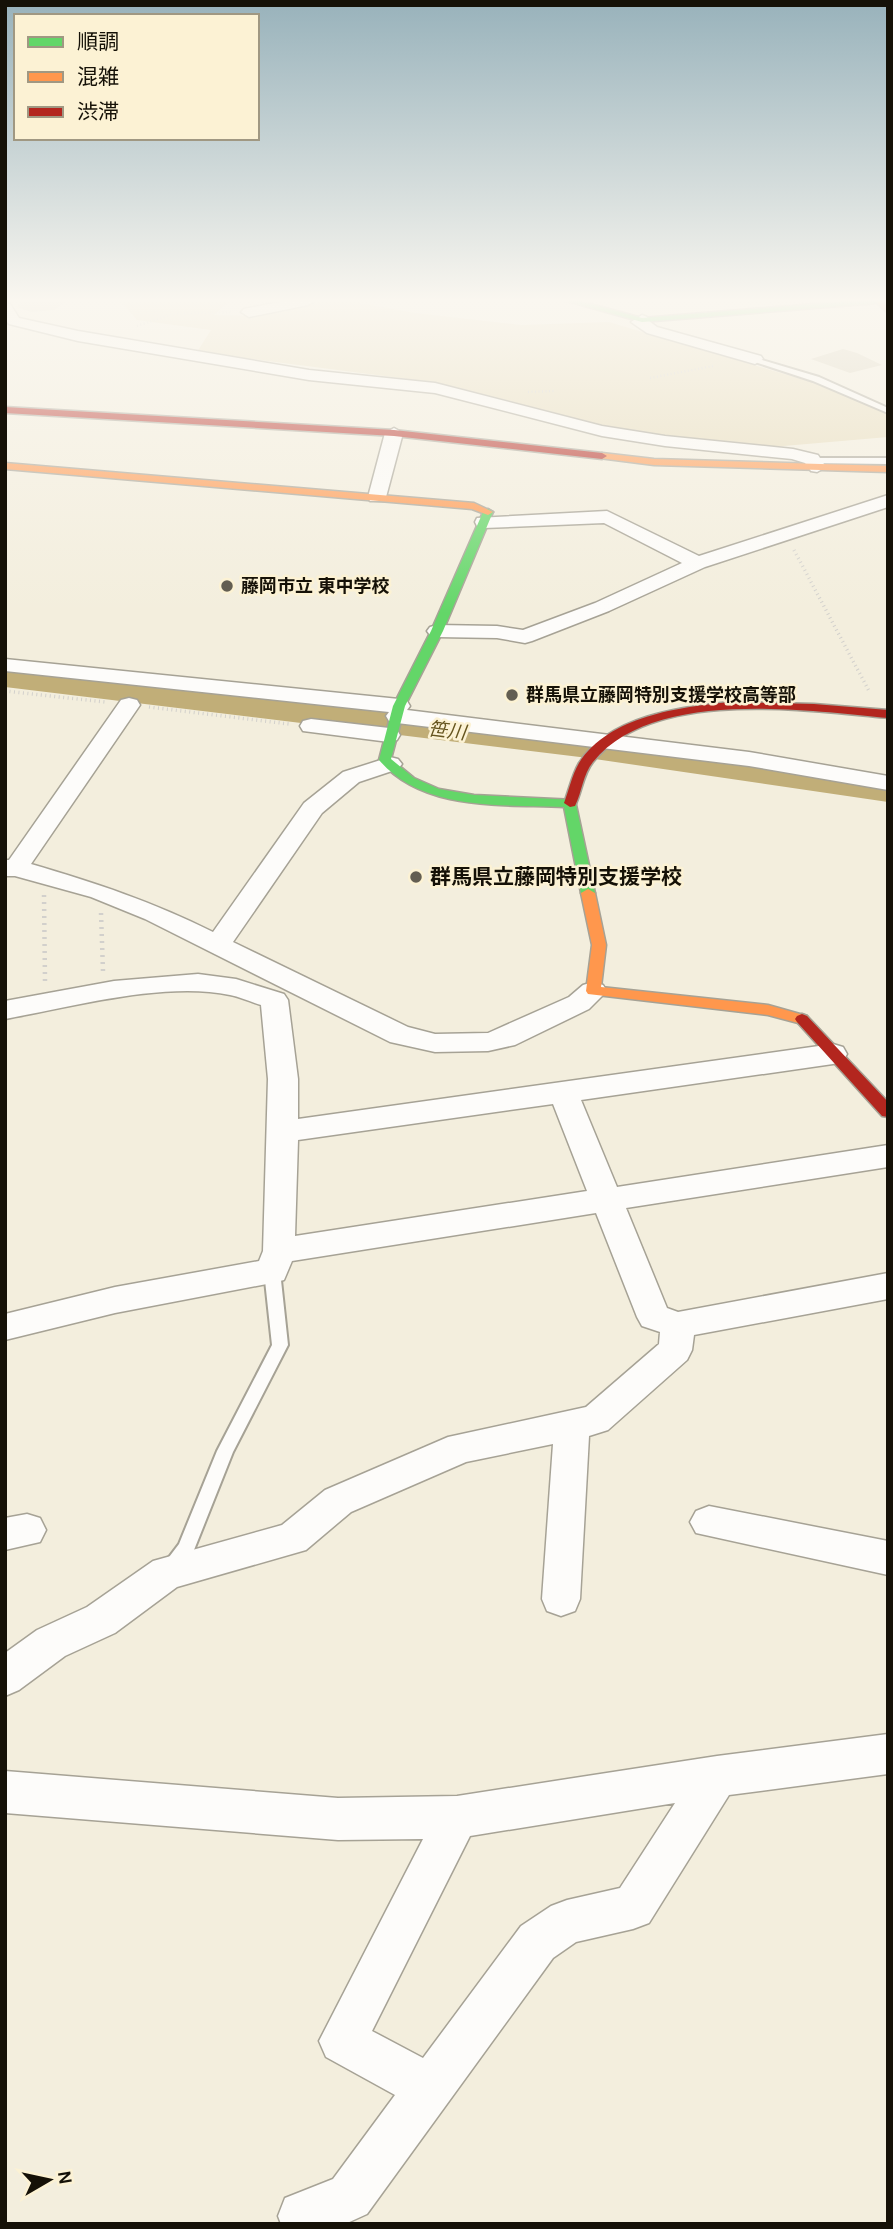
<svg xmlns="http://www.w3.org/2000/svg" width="893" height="2229" font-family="Karla,'Noto Sans JP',sans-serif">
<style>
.green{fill:#e6dbb9}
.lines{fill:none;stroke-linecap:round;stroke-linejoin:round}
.river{fill:#c1ae78;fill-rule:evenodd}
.building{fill:#d8d1bb}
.lane-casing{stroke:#a6a295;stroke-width:4}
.street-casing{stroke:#a6a295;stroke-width:3}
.fast-casing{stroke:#a6a295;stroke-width:3}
.slow-casing{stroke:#a6a295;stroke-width:3}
.jam-casing{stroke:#a6a295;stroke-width:3}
.path-far2{stroke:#d2d0cc;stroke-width:2.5;stroke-dasharray:1 2.5;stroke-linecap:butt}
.path-far1{stroke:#d2d0cc;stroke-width:3.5;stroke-dasharray:1 3.5;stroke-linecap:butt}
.path{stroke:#d2d0cc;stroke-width:4.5;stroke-dasharray:2 5;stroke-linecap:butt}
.lane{fill:#fdfcfa;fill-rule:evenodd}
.street{fill:#fdfcfa;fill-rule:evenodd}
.fast{fill:#63d668;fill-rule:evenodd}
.slow{fill:#ff974d;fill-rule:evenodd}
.jam{fill:#b3261e;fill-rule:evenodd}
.poi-dot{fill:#635e52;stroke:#fcf2d4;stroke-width:2.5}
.labels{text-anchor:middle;stroke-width:5;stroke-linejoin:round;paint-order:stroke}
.far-poi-label{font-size:18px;font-weight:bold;fill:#151107;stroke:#fcf2d4;text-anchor:start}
.far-water-label{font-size:19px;font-style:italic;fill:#66551f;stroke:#fcf2d4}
.poi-label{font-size:21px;font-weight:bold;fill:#151107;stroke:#fcf2d4;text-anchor:start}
</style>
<rect width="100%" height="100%" fill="#f3eedd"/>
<path class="green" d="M121,301H229L214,315L253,316L327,301H348L415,313L522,325L609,322L818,384L870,405L888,415V437L772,447L664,438L608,428L439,383L197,352L211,330L137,320Z"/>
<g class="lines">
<path class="river" d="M5,667L588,736L888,780V802L588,758L5,687Z"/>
</g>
<path class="building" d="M21,301H63L64,303L54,310L31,312L17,307Z
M843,349L857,353L882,365L850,373L811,359Z"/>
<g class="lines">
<g class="lane-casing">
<path id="lane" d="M752,357L819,377L888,408V413L813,381L752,361Z
M813,458H888V464L810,463L809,461Z
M272,1265L277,1267L280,1271L288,1345L233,1452L192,1555L178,1571L172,1573L166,1571L163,1565L179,1544L217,1451L272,1345L264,1271L267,1267Z"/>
</g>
<g class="street-casing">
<path id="street" d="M284,301H315L308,305L249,317L241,312L244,309Z
M5,303L10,304L19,318L78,331L309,370L435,383L602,426L665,436L793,449L818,455L826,467L817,472L811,471L805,463L792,459L665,446L602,436L435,393L309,380L78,341L9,324L5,319Z
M642,315L647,317L649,321L657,327L761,356L763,359L755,364L647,333L631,322Z
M394,428L403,433L386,497L384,501H370L368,497L385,433Z
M888,495V507L705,567L609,611L532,641L525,643L497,638L437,637L430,635L427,631L430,627L437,625L497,626L523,630L595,603L682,563L604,523L484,528L477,526L475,522L477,518L607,511L699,556Z
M5,659L399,699L407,701L410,706L407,710L749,752L888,776V790L749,766L397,723L389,721L386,716L389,712L5,671Z
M129,698L137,700L140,705L31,864C96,883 153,902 213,932L304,803L343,772L390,757L398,759L402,764L398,769L359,782L322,813L233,942L408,1027L435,1034L488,1033L569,997L583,985L593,982L603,985L607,991L589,1009L515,1045L488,1051L435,1052L390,1042L145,919L91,897L15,876H5V860H9L121,700Z
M311,719L389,728L397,730L400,735L397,740L389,742L303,731L300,726L303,721Z
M198,974L236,979L284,994L288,1000L298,1079V1119L833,1044L843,1047L847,1054L843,1061L833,1064L581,1100L617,1187L888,1145V1167L626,1208L667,1308L678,1312L888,1273V1299L694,1335L692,1350L687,1360L608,1430L589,1436L580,1599L575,1611L561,1616L547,1611L542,1599L553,1444L466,1462L351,1512L306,1550L177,1587L115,1633L65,1656L19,1690L5,1696V1653L37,1630L87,1607L153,1561L282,1525L325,1490L448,1437L586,1407L659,1344L660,1332L642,1326L637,1317L596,1213L292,1261L284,1280L272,1283L115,1313L5,1340V1314L115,1287L259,1261L263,1251L268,1079L261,1005C251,1002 240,997 230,995C165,981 71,1007 5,1019V1001L114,981ZM553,1104L587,1191L295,1236L298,1140Z
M709,1506L888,1541V1575L696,1533L690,1522L696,1511Z
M27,1514L40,1518L46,1530L40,1542L5,1550V1518Z
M888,1734V1774L729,1795L649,1923L633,1929L576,1942L553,1958L367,2214L345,2224H281L278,2216L285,2198L333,2179L395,2095L326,2057L319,2041L423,1839L338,1840L5,1813V1771L338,1798L457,1796L717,1756ZM675,1803L620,1888L567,1900L551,1906L521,1926L423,2058L372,2031L470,1836Z"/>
</g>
<g class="fast-casing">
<path id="fast" d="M567,301H580L642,318L850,301H882L878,303L642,322Z
M488,509L493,512L443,631L405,706L391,759L414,778L439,789L474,795L575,800L595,893L593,896H583L581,893L564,807C502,804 424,812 379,760L393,706L431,631L483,512Z"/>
</g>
<g class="slow-casing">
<path id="slow" d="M875,301H883L888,306V313Z
M602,453L654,459L888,466V472L654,465L599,458L597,456Z
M5,463L474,503L493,512L488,515L472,509L5,469Z
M588,889L595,893L606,945L601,987L768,1005L807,1016L809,1019L802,1024L768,1015L588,994L586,991L592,945L581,893Z"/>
</g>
<g class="jam-casing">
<path id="jam" d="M5,407L394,430L602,453L607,456L602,459L394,436L5,413Z
M730,702L814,704L888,710V718C805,710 652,688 593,762C583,774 582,792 575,806L570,807L564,803C569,790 572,775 579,763C609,716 680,707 730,702Z
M802,1014L807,1016L888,1102V1117L882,1116L797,1022L795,1019L797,1016Z"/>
</g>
<path class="path-far2" d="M137,326L172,314L231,312
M650,378L713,366
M528,392L555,391"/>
<path class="path-far1" d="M794,550L869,691
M5,691L105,702
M149,707L289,724"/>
<path class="path" d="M44,895L45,981
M101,913L103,971"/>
<use href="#lane" class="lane"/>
<use href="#street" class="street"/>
<use href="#fast" class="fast"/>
<use href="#slow" class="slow"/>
<use href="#jam" class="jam"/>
</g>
<linearGradient id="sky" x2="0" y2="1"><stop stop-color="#98b2bb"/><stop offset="0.49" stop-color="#faf7f0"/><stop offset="1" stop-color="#faf7f0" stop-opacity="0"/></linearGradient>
<rect width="893" height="613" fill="url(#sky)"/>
<g class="poi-dot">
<circle cx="227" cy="586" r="7"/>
<circle cx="512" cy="695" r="7"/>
<circle cx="416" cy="877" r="7"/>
</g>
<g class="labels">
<g class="far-poi-label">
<text x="241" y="592">藤岡市立 東中学校</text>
<text x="526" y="701">群馬県立藤岡特別支援学校高等部</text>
</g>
<g class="far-water-label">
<text transform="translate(447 730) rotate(7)" y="7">笹川</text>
</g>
<g class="poi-label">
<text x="430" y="884">群馬県立藤岡特別支援学校</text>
</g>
</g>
<rect width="893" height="2229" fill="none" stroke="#151107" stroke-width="14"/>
<rect x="14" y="14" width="245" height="126" fill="#fcf2d4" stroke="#a09882" stroke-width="2"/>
<rect x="28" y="37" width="35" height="10" fill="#63d668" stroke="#a09882" stroke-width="2"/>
<text x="77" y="49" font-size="21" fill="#151107">順調</text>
<rect x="28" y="72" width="35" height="10" fill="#ff974d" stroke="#a09882" stroke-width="2"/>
<text x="77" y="84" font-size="21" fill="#151107">混雑</text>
<rect x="28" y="107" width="35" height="10" fill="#b3261e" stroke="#a09882" stroke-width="2"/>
<text x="77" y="119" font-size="21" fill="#151107">渋滞</text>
<g transform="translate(49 2180) rotate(81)" stroke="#fcf2d4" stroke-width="5" paint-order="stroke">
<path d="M0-5L12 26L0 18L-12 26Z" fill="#151107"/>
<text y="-10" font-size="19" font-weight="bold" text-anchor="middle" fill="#151107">N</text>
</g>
</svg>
